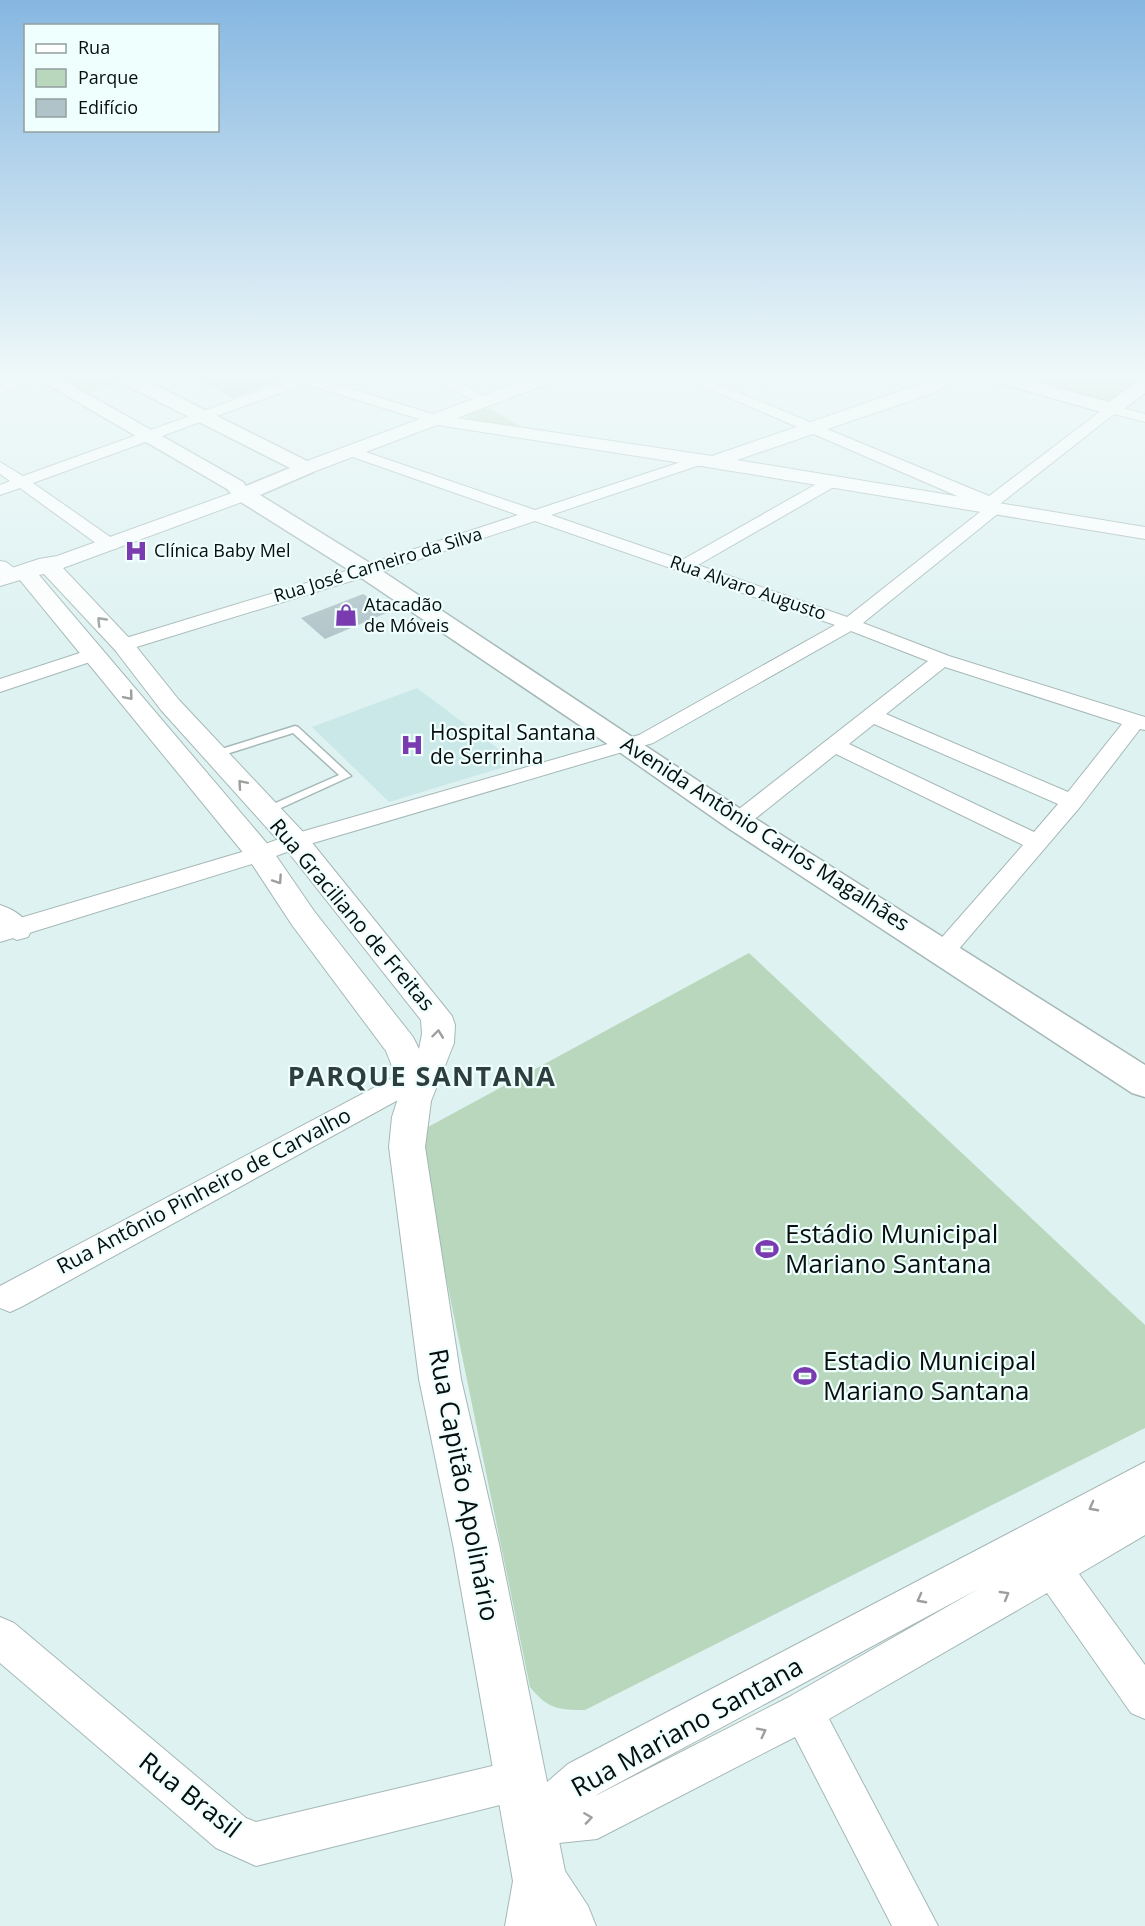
<svg xmlns="http://www.w3.org/2000/svg" width="1145" height="1926" font-family="'Open Sans',sans-serif">
<style>
.built{fill:#cae8e7}
.green{fill:#b8d7bc}
.building{fill:#b0c3c8}
.lines{fill:none;stroke-linecap:round;stroke-linejoin:round}
.service-casing{stroke:#a5b8b7;stroke-width:3}
.minor-casing{stroke:#a5b8b7;stroke-width:2}
.tertiary-casing{stroke:#a5b8b7;stroke-width:2}
.secondary-casing{stroke:#a5b8b7;stroke-width:3}
.service{fill:#fff;fill-rule:evenodd}
.minor{fill:#fff;fill-rule:evenodd}
.tertiary{fill:#fff;fill-rule:evenodd}
.secondary{fill:#fff;fill-rule:evenodd}
.oneway{stroke:#9c9f9e}
.labels{text-anchor:middle;stroke-width:4.5;stroke-linejoin:round;paint-order:stroke}
.far-poi-label{font-size:18px;fill:#070e0d;stroke:#eefffe;text-anchor:start}
.far-street-label{font-size:18px;fill:#070e0d;stroke:#eefffe}
.poi-label{font-size:21px;fill:#070e0d;stroke:#eefffe;text-anchor:start}
.street-label{font-size:21px;fill:#070e0d;stroke:#eefffe}
.near-poi-label{font-size:26px;fill:#070e0d;stroke:#eefffe;text-anchor:start}
.near-street-label{font-size:26px;fill:#070e0d;stroke:#eefffe}
.district-label{font-size:27px;font-weight:bold;letter-spacing:1.5px;fill:#2e3e3e;stroke:#eefffe}
</style>
<rect width="100%" height="100%" fill="#def2f1"/>
<path class="built" d="M417,688L517,763L389,802L312,727Z"/>
<path class="green" d="M58,379H117L122,382L107,389L84,393Z
M1007,379H1142L1104,406Z
M480,409H491L526,430L470,420L467,415Z
M749,953L1145,1325V1428L585,1710C558,1710 548,1709 530,1687L419,1146L428,1127Z"/>
<path class="building" d="M196,379H284L233,398Z
M363,594L391,611L325,639L301,618Z"/>
<g class="lines">
<g class="service-casing">
<path id="service" d="M295,726L298,727L351,776L270,813H262L261,811L262,809L339,775L293,733L220,756H212L211,754L212,752Z"/>
</g>
<g class="minor-casing">
<path id="minor" d="M292,379H320L442,417L444,420L437,424L432,423L305,384L33,483L116,541L119,545L116,549H104L20,488L0,495V485L10,481L0,474V462L23,476Z
M435,379H453L492,401L485,405L480,404Z
M686,379H706L989,496L1107,406L1112,405L1145,414V422L1114,414L1000,504L1002,509L1000,512L863,623L949,656L1145,717V730L1140,729L1080,807L952,957L943,960L934,957L930,951L1023,845L836,754L746,826L738,828L730,826L727,821L730,816L928,661L851,631L653,743L303,846L268,859L0,942V924L252,849L287,836L639,735L835,625L535,521L384,571L130,649H116L113,645L116,641L372,563L518,515L347,455L344,452L347,449H357L535,510L696,457H706L709,460L706,463L551,515L682,560L827,478H839L841,481L839,484L698,565L847,617L985,508ZM945,667L1122,724L1068,792L886,714ZM874,724L1058,804L1034,832L849,744Z
M0,561L6,562L22,574L19,578L13,579L0,574Z
M95,648L102,650L105,654L102,658L0,692V679Z
M430,1058L440,1061L444,1069L440,1077L21,1307L10,1312L0,1308V1286Z
M1145,1462V1535L1079,1574L1145,1665V1719L1131,1713L1047,1593L829,1719L938,1926H892L795,1737L597,1839L530,1846L515,1840L509,1825L515,1810L528,1798L256,1866L216,1848L0,1663V1617L14,1623L246,1818L256,1822L522,1759L537,1765L543,1780L539,1789L568,1764ZM980,1588L789,1697L595,1796L598,1794Z"/>
</g>
<g class="tertiary-casing">
<path id="tertiary" d="M7,379H32L30,383L0,393V382Z
M527,379H552L550,383L457,418L712,456L935,379H958L933,393L737,460L1145,527V539L701,466L437,425L313,472H299L296,468L299,464Z
M243,489L250,491L253,495L250,499L63,568L131,640L179,700L305,834L452,1016L455,1025L454,1043L431,1101L425,1147L461,1379L499,1544L565,1871L588,1906L596,1926H505L513,1881L453,1544L419,1379L389,1147L392,1117L401,1089L386,1051L292,925L250,861L20,580L0,586V572L39,559L57,556ZM44,574L115,650L161,710L285,848L421,1020L422,1034L419,1049L413,1037L314,911L270,847L39,575Z
M0,905C13,909 25,917 32,929L28,937L17,940L0,932Z"/>
</g>
<g class="secondary-casing">
<path id="secondary" d="M38,379H61L243,482L246,486L290,468L122,383L119,379H143L313,464L316,468L313,472L260,495L373,565L748,814L1145,1065V1097L1132,1093L728,828L618,751L357,575L236,499L227,489Z
M996,379H1026L1109,402L1139,380L1145,379V393L1119,413L1112,415L999,383Z"/>
</g>
<use href="#service" class="service"/>
<use href="#minor" class="minor"/>
<use href="#tertiary" class="tertiary"/>
<use href="#secondary" class="secondary"/>
</g>
<defs><path id="oneway-chevron" d="M-2-3.5L2.5 0L-2 3.5" fill="none" stroke-width="1.6" stroke-linecap="round" stroke-linejoin="round" transform="scale(1.5)"/></defs>
<g class="oneway">
<use href="#oneway-chevron" transform="translate(101 621) rotate(-134)"/>
<use href="#oneway-chevron" transform="translate(129 696) rotate(50)"/>
<use href="#oneway-chevron" transform="translate(242 784) rotate(-131)"/>
<use href="#oneway-chevron" transform="translate(278 880) rotate(56)"/>
<use href="#oneway-chevron" transform="translate(438 1034) rotate(-83)"/>
<use href="#oneway-chevron" transform="translate(1093 1507) rotate(152)"/>
<use href="#oneway-chevron" transform="translate(1005 1595) rotate(-30)"/>
<use href="#oneway-chevron" transform="translate(921 1599) rotate(152)"/>
<use href="#oneway-chevron" transform="translate(762 1732) rotate(-27)"/>
<use href="#oneway-chevron" transform="translate(588 1818) rotate(-8)"/>
</g>
<linearGradient id="sky" x2="0" y2="1"><stop stop-color="#86b7e1"/><stop offset="0.58" stop-color="#f0f9f9"/><stop offset="1" stop-color="#f0f9f9" stop-opacity="0"/></linearGradient>
<rect width="1145" height="649" fill="url(#sky)"/>
<defs>
<g id="hospital-bare" transform="scale(1.8)"><path d="M-5-5h3v3.5h4V-5h3V5h-3V1.5h-4V5h-3Z" fill="#7a3bb0" stroke="#eefffe" stroke-width="2.5" paint-order="stroke"/></g>
<g id="shop-bare" transform="scale(1.8)"><path d="M-5-2.5h2.3a2.7 3.5 0 0 1 5.4 0H5L5.5 6h-11ZM-1.5-2.5h3a1.5 2.3 0 0 0-3 0Z" fill="#7a3bb0" stroke="#eefffe" stroke-width="2.5" paint-order="stroke"/></g>
<g id="stadium-bare" transform="scale(1.8)"><path d="M0-5a6.5 5 0 1 0 0 10a6.5 5 0 1 0 0-10ZM-3.5-1.8h7v3.6h-7Z" fill="#7a3bb0" stroke="#eefffe" stroke-width="2.5" paint-order="stroke"/></g>
</defs>
<g fill-rule="evenodd">
<use href="#hospital-bare" x="136" y="551"/>
<use href="#shop-bare" x="346" y="615"/>
<use href="#hospital-bare" x="412" y="745"/>
<use href="#stadium-bare" x="767" y="1249"/>
<use href="#stadium-bare" x="805" y="1376"/>
</g>
<g class="labels">
<g class="far-poi-label">
<text x="154" y="557">Clínica Baby Mel</text>
<text x="364" y="611">Atacadão<tspan x="364" dy="21">de Móveis</tspan></text>
</g>
<g class="far-street-label">
<text transform="translate(378 565) rotate(-17)" y="6">Rua José Carneiro da Silva</text>
<text transform="translate(748 588) rotate(19)" y="6">Rua Alvaro Augusto</text>
</g>
<g class="poi-label">
<text x="430" y="740">Hospital Santana<tspan x="430" dy="24">de Serrinha</tspan></text>
</g>
<g class="street-label">
<text transform="translate(765 834) rotate(33)" y="7">Avenida Antônio Carlos Magalhães</text>
<text transform="translate(352 915) rotate(50)" y="7">Rua Graciliano de Freitas</text>
<text transform="translate(204 1191) rotate(-28)" y="7">Rua Antônio Pinheiro de Carvalho</text>
</g>
<g class="near-poi-label">
<text x="785" y="1243">Estádio Municipal<tspan x="785" dy="30">Mariano Santana</tspan></text>
<text x="823" y="1370">Estadio Municipal<tspan x="823" dy="30">Mariano Santana</tspan></text>
</g>
<g class="near-street-label">
<text transform="translate(464 1485) rotate(79)" y="9">Rua Capitão Apolinário</text>
<text transform="translate(687 1727) rotate(-29)" y="9">Rua Mariano Santana</text>
<text transform="translate(190 1795) rotate(38)" y="9">Rua Brasil</text>
</g>
<g class="district-label">
<text x="422" y="1086">PARQUE SANTANA</text>
</g>
</g>
<rect x="24" y="24" width="195" height="108" fill="#eefffe" stroke="#929f9e" stroke-width="1.5"/>
<rect x="36" y="44" width="30" height="9" fill="#ffffff" stroke="#929f9e" stroke-width="1.5"/>
<text x="78" y="54" font-size="18" fill="#070e0d">Rua</text>
<rect x="36" y="69" width="30" height="18" fill="#b8d7bc" stroke="#929f9e" stroke-width="1.5"/>
<text x="78" y="84" font-size="18" fill="#070e0d">Parque</text>
<rect x="36" y="99" width="30" height="18" fill="#b0c3c8" stroke="#929f9e" stroke-width="1.5"/>
<text x="78" y="114" font-size="18" fill="#070e0d">Edifício</text>
</svg>
